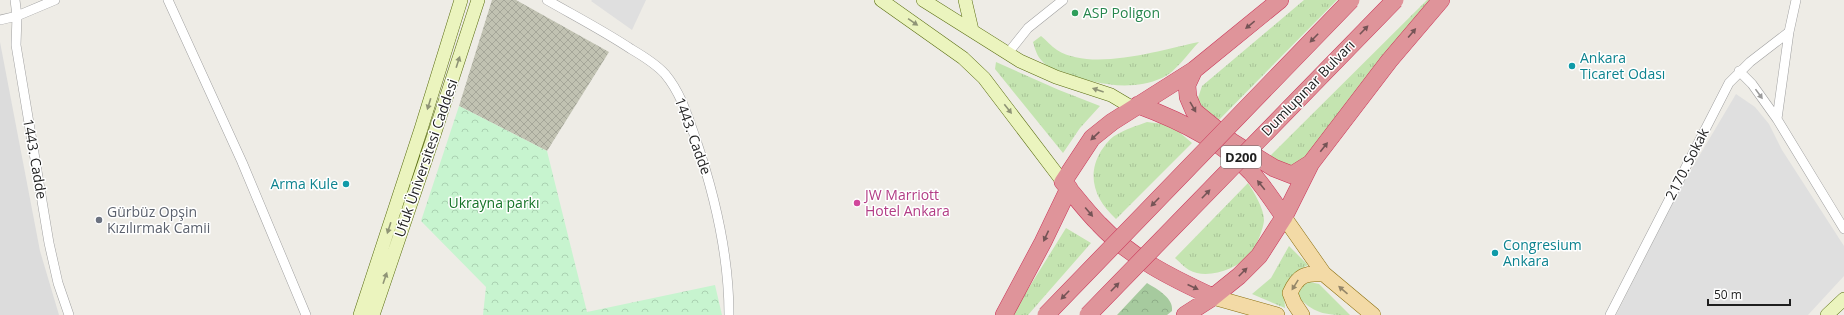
<svg xmlns="http://www.w3.org/2000/svg" width="1844" height="315" font-family="'Open Sans',sans-serif">
<style>
.residential{fill:#dcdcdc}
.construction{fill:url(#construction-cross-hatch)}
.grass{fill:url(#grass-tufts)}
.forest{fill:url(#forest-crowns)}
.park{fill:url(#park-crowns)}
.parking{fill:#dfdfdf}
.lines{fill:none;stroke-linecap:round;stroke-linejoin:round}
.street-casing{stroke:#a0a0a0;stroke-width:10}
.secondary-casing{stroke:#586c0f;stroke-width:14}
.primary-casing{stroke:#8b6f0e;stroke-width:16}
.highway-casing{stroke:#cb3458;stroke-width:18}
.street{stroke:#fff;stroke-width:9}
.secondary{stroke:#ebf4be;stroke-width:13}
.primary{stroke:#f3daa6;stroke-width:15}
.highway{stroke:#df949a;stroke-width:17}
.highway-bridge-casing{stroke:#cb3458;stroke-width:18;stroke-linecap:butt}
.highway-bridge{stroke:#df949a;stroke-width:17}
.oneway{fill:#8f9476}
.oneway2{fill:#755456}
.oneway3{fill:#9a9a9a}
.oneway4{fill:#948669}
.leisure-dot{fill:#2e9e5b;stroke:#fff;stroke-width:1.5}
.culture-dot{fill:#0f9aa8;stroke:#fff;stroke-width:1.5}
.hotel-dot{fill:#d1479c;stroke:#fff;stroke-width:1.5}
.worship-dot{fill:#6b7280;stroke:#fff;stroke-width:1.5}
.labels{text-anchor:middle;stroke-width:3;stroke-linejoin:round;paint-order:stroke}
.shield{fill:#fff;stroke:#626262;stroke-width:1}
.shield-label{font-size:13px;font-weight:bold;fill:#1f1f1f}
.leisure-label{font-size:14px;fill:#27864d;stroke:#fff;text-anchor:start}
.culture-label{font-size:14px;fill:#0d838f;stroke:#fff;text-anchor:start}
.street-label{font-size:14px;fill:#1f1f1f;stroke:#fff}
.hotel-label{font-size:14px;fill:#b23c85;stroke:#fff;text-anchor:start}
.park-label{font-size:14px;fill:#167327;stroke:#fff}
.worship-label{font-size:14px;fill:#5b616d;stroke:#fff;text-anchor:start}
</style>
<defs>
<pattern id="construction-cross-hatch" width="8" height="8" patternUnits="userSpaceOnUse"><rect width="8" height="8" fill="#c1c2b2"/><path d="M0 0l8 8M0 8l8-8" fill="none" stroke="#a5a699"/></pattern>
<pattern id="grass-tufts" width="24" height="20" patternUnits="userSpaceOnUse"><rect width="24" height="20" fill="#c4e4b0"/><path d="M3 7l-1-3M5 7V3M7 7l1-3M15 17l-1-3M17 17v-4M19 17l1-3" fill="none" stroke="#a8c397"/></pattern>
<pattern id="forest-crowns" width="20" height="18" patternUnits="userSpaceOnUse"><rect width="20" height="18" fill="#a6ca9e"/><path d="M2 6a3 3 0 1 1 6 0M12 15a3 3 0 1 1 6 0" fill="none" stroke="#8ead88"/></pattern>
<pattern id="park-crowns" width="20" height="18" patternUnits="userSpaceOnUse"><rect width="20" height="18" fill="#c7f4cf"/><path d="M2 6a3 3 0 1 1 6 0M12 15a3 3 0 1 1 6 0" fill="none" stroke="#aad1b1"/></pattern>
</defs>
<rect width="100%" height="100%" fill="#eeece6"/>
<path class="residential" d="M0,42L40,251L59,315H0Z"/>
<path class="construction" d="M492,0H516L609,52L547,151L459,106Z"/>
<path class="grass" d="M1304,0H1337L1216,123L1202,113L1197,101L1202,86Z
M1427,0H1436L1312,158L1289,168L1268,158Z
M1041,36C1046,40 1051,46 1057,50C1092,72 1160,50 1199,42C1188,53 1176,72 1162,78C1130,92 1094,84 1064,72C1057,70 1046,67 1042,61C1037,56 1035,49 1033,42Z
M996,62L1059,90L1100,106L1080,128L1063,153L995,69Z
M1147,122L1171,125L1192,143L1116,219C1095,200 1086,176 1101,151C1105,145 1110,138 1116,135C1126,129 1136,126 1147,122Z
M1248,183C1254,192 1264,209 1264,220C1264,227 1255,251 1249,256C1236,269 1207,280 1189,270C1184,267 1180,262 1175,258Z
M1066,228L1091,243L1028,315H1012Z
M1289,246L1308,265C1287,276 1283,284 1285,308L1252,294L1271,278Z
M1310,282L1319,284L1350,315C1328,315 1316,315 1299,298L1298,292L1304,285Z"/>
<path class="forest" d="M1147,283C1157,289 1174,298 1172,311L1167,315H1117Z"/>
<path class="park" d="M459,106L547,151L587,312L715,285L722,315H483L486,287L421,221Z"/>
<path class="parking" d="M592,0H646L632,30L591,1Z
M1736,94L1755,107L1769,124L1782,150L1844,246V276L1808,315H1616L1679,190Z"/>
<g class="lines">
<g class="street-casing">
<path id="street" d="M15,0L17,16L16,45L49,243L58,283L69,315
M168,0L242,162L306,315
M547,0C575,16 604,31 631,49C643,56 656,64 665,74C681,93 688,117 696,140C715,196 729,255 729,315
M1796,0L1789,32L1777,119L1844,229
M0,20L17,16L55,0
M1008,53L1028,28L1063,0
M1739,71L1752,84L1777,119
M1610,315L1729,83L1750,62L1789,32"/>
</g>
<g class="secondary-casing">
<path id="secondary" d="M881,0L963,58L984,78L1063,182
M923,0L1020,61L1056,77L1111,95L1133,108
M965,0L972,30
M360,315L421,129L461,0
M373,315L434,135L478,0
M1827,315L1844,299"/>
</g>
<g class="primary-casing">
<path id="primary" d="M1284,217L1324,274L1373,315
M1213,297L1277,315
M1302,315L1294,303L1290,293C1298,275 1305,273 1324,274"/>
</g>
<g class="highway-casing">
<path id="highway" d="M1194,70L1187,85L1188,97L1194,111L1232,142L1274,168L1292,175L1311,163
M1138,105C1179,120 1221,140 1251,172C1263,186 1274,202 1284,217
M1213,297C1172,278 1131,258 1099,224C1086,211 1075,196 1063,182L1092,138L1112,122L1194,70L1280,0
M1004,315L1043,242L1069,188
M1185,315L1213,297L1239,276L1259,256L1284,217L1311,163L1389,61L1441,0"/>
</g>
<use href="#street" class="street"/>
<use href="#secondary" class="secondary"/>
<use href="#primary" class="primary"/>
<use href="#highway" class="highway"/>
<g class="highway-bridge-casing">
<path id="highway-bridge" d="M1046,315L1351,0
M1088,315L1395,0"/>
</g>
<use href="#highway-bridge" class="highway-bridge"/>
</g>
<defs><path id="oneway-solid" d="M-6-.8H1V-3.2L6.5 0L1 3.2V.8H-6Z"/></defs>
<g class="oneway">
<use href="#oneway-solid" transform="translate(913 22) rotate(35)"/>
<use href="#oneway-solid" transform="translate(458 62) rotate(-72)"/>
<use href="#oneway-solid" transform="translate(1098 90) rotate(-161)"/>
<use href="#oneway-solid" transform="translate(429 104) rotate(107)"/>
<use href="#oneway-solid" transform="translate(1008 109) rotate(52)"/>
<use href="#oneway-solid" transform="translate(389 228) rotate(108)"/>
<use href="#oneway-solid" transform="translate(385 278) rotate(-71)"/>
</g>
<g class="oneway2">
<use href="#oneway-solid" transform="translate(1250 25) rotate(141)"/>
<use href="#oneway-solid" transform="translate(1364 30) rotate(-46)"/>
<use href="#oneway-solid" transform="translate(1412 33) rotate(-50)"/>
<use href="#oneway-solid" transform="translate(1314 38) rotate(134)"/>
<use href="#oneway-solid" transform="translate(1193 107) rotate(60)"/>
<use href="#oneway-solid" transform="translate(1095 136) rotate(137)"/>
<use href="#oneway-solid" transform="translate(1324 147) rotate(-52)"/>
<use href="#oneway-solid" transform="translate(1261 185) rotate(-129)"/>
<use href="#oneway-solid" transform="translate(1206 194) rotate(-46)"/>
<use href="#oneway-solid" transform="translate(1155 202) rotate(134)"/>
<use href="#oneway-solid" transform="translate(1089 212) rotate(50)"/>
<use href="#oneway-solid" transform="translate(1046 236) rotate(115)"/>
<use href="#oneway-solid" transform="translate(1243 272) rotate(-45)"/>
<use href="#oneway-solid" transform="translate(1115 287) rotate(-46)"/>
<use href="#oneway-solid" transform="translate(1193 287) rotate(25)"/>
<use href="#oneway-solid" transform="translate(1065 295) rotate(134)"/>
</g>
<use class="oneway3" href="#oneway-solid" transform="translate(1759 94) rotate(54)"/>
<g class="oneway4">
<use href="#oneway-solid" transform="translate(1295 285) rotate(122)"/>
<use href="#oneway-solid" transform="translate(1343 290) rotate(-139)"/>
</g>
<circle class="leisure-dot" cx="1075" cy="13" r="4"/>
<g class="culture-dot">
<circle cx="1572" cy="66" r="4"/>
<circle cx="346" cy="184" r="4"/>
<circle cx="1495" cy="253" r="4"/>
</g>
<circle class="hotel-dot" cx="857" cy="203" r="4"/>
<circle class="worship-dot" cx="99" cy="220" r="4"/>
<g class="labels">
<rect class="shield" x="1221" y="146" width="40" height="22" rx="3"/>
<g class="shield-label">
<text x="1241" y="162">D200</text>
</g>
<g class="leisure-label">
<text x="1083" y="18">ASP Poligon</text>
</g>
<g class="culture-label">
<text x="1580" y="63">Ankara<tspan x="1580" dy="16">Ticaret Odası</tspan></text>
<text x="338" y="189" text-anchor="end">Arma Kule</text>
<text x="1503" y="250">Congresium<tspan x="1503" dy="16">Ankara</tspan></text>
</g>
<g class="street-label">
<text transform="translate(1308 88) rotate(-46)" y="5">Dumlupınar Bulvarı</text>
<text transform="translate(693 136) rotate(70)" y="5">1443. Cadde</text>
<text transform="translate(426 158) rotate(-71)" y="5">Ufuk Üniversitesi Caddesi</text>
<text transform="translate(35 159) rotate(80)" y="5">1443. Cadde</text>
<text transform="translate(1687 164) rotate(-63)" y="5">2170. Sokak</text>
</g>
<g class="hotel-label">
<text x="865" y="200">JW Marriott<tspan x="865" dy="16">Hotel Ankara</tspan></text>
</g>
<g class="park-label">
<text x="494" y="208">Ukrayna parkı</text>
</g>
<g class="worship-label">
<text x="107" y="217">Gürbüz Opşin<tspan x="107" dy="16">Kızılırmak Camii</tspan></text>
</g>
</g>
<path d="M1708 299v6h82v-6" fill="none" stroke="#1f1f1f" stroke-width="2"/>
<text x="1714" y="299" font-size="12" fill="#1f1f1f" stroke="#ffffff" stroke-width="3" paint-order="stroke">50 m</text>
</svg>
